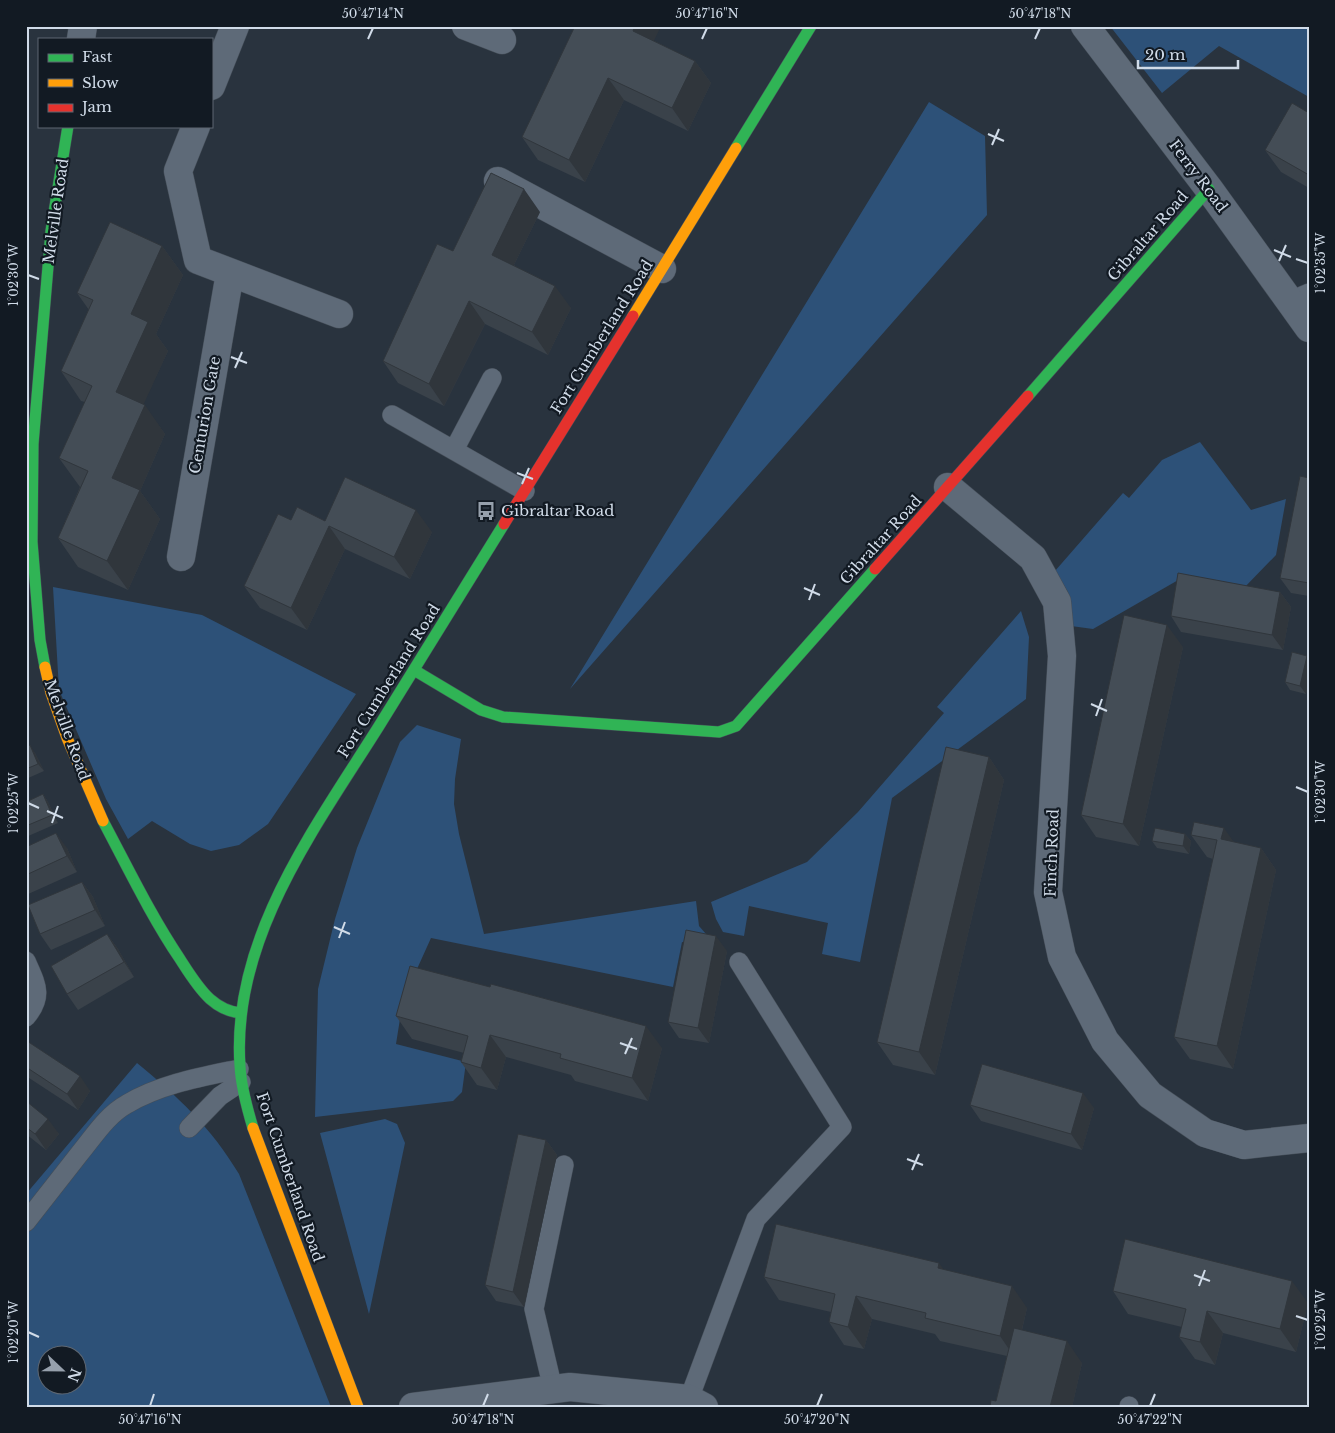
<svg xmlns="http://www.w3.org/2000/svg" width="1335" height="1433" font-family="'Libre Baskerville',serif">
<style>
.green{fill:#2d5178;fill-rule:evenodd}
.lines{fill:none;stroke-linecap:round;stroke-linejoin:round}
.lane-casing{stroke:#454e58;stroke-width:20}
.street-casing{stroke:#454e58;stroke-width:29}
.fast-casing{stroke:#454e58;stroke-width:12}
.slow-casing{stroke:#454e58;stroke-width:12}
.jam-casing{stroke:#454e58;stroke-width:12}
.lane{stroke:#5e6a78;stroke-width:19}
.street{stroke:#5e6a78;stroke-width:28}
.fast{stroke:#30b455;stroke-width:11}
.slow{stroke:#ff9f0a;stroke-width:11}
.jam{stroke:#e5322d;stroke-width:11}
.wall{fill:#3a424a}
.shaded-wall{fill:#30363c}
.building{fill:#444d56;stroke:#30363c}
.ticks{fill:none;stroke:#d0dbe8;stroke-width:2}
.labels{text-anchor:middle;stroke-width:4.5;stroke-linejoin:round;paint-order:stroke}
.street-label{font-size:15px;fill:#d0dbe8;stroke:#121a23}
.poi-label{font-size:15px;fill:#d0dbe8;stroke:#121a23;text-anchor:start}
.neatline{fill:none;stroke:#d0dbe8;stroke-width:2}
.ticks-label{font-size:12px;text-anchor:middle;fill:#d0dbe8}
</style>
<rect width="100%" height="100%" fill="#29333e"/>
<path class="green" d="M1110,26H1309V97L1219,46L1162,93Z
M929,102L985,136L987,215L570,689Z
M1200,442L1251,510L1286,499L1276,555L1241,591L1180,579L1093,629L1071,626L1068,592L1055,571L1123,493L1129,498L1162,460Z
M53,587L202,615L356,694L268,824L239,845L211,851L190,844L152,821L128,839L106,799L59,690Z
M1021,611L1029,637L1026,699L892,798L860,962L822,954L828,923L749,906L744,936L723,932L716,919L711,902L807,862L858,812L944,713L937,707Z
M417,725L461,739L455,779L454,804L459,834L484,934L696,901L699,926L720,950L682,942L673,987L431,938L403,1000L396,1044L466,1062L462,1092L453,1101L315,1117L318,989L335,919L357,848L400,742Z
M137,1063C178,1097 211,1127 239,1174L331,1407H26V1194ZM48,1356H78V1386H48Z
M385,1119L397,1124L405,1143L369,1314L320,1133Z"/>
<g class="lines">
<g class="lane-casing">
<path id="lane" d="M1290,301L1309,293
M392,415L525,491
M454,450L492,378
M26,961C36,984 44,996 26,1017
M189,1128L220,1096L241,1082
M26,1222C44,1199 62,1176 80,1153C94,1136 107,1115 127,1104C161,1084 201,1077 239,1069
M553,1389L534,1309L564,1165
M689,1399L756,1219L842,1127L739,962
M1129,1407V1406"/>
</g>
<g class="street-casing">
<path id="street" d="M466,26L502,40
M1085,26L1209,189L1309,328
M81,39L83,26
M211,86L235,26
M196,126L178,171L198,260L339,314
M498,181L662,269
M948,487L1033,558L1057,602L1062,656L1048,892L1062,957L1105,1041L1150,1095L1205,1133L1244,1145L1309,1138
M181,557L230,273
M413,1407L570,1387L689,1399L704,1407"/>
</g>
<g class="fast-casing">
<path id="fast" d="M736,148L811,26
M1028,396L1209,189
M45,667L40,640L32,542L33,444L51,231L68,126
M414,670L481,710L503,717L719,732L736,726L875,569
M103,821C128,868 151,916 180,959C189,973 198,988 210,999C219,1007 229,1012 241,1013
M253,1128C247,1108 241,1087 240,1066C231,939 315,828 379,726C421,659 462,591 504,524"/>
</g>
<g class="slow-casing">
<path id="slow" d="M633,316L736,148
M45,667L51,693L67,738L103,821
M253,1128L358,1407"/>
</g>
<g class="jam-casing">
<path id="jam" d="M504,524L633,316
M875,569L1028,396"/>
</g>
<use href="#lane" class="lane"/>
<use href="#street" class="street"/>
<use href="#fast" class="fast"/>
<use href="#slow" class="slow"/>
<use href="#jam" class="jam"/>
</g>
<path class="wall" d="M36,26H55L54,29Z
M593,28L654,41L695,61L711,83L688,131L624,100L585,182L538,160L522,137Z
M1309,113V188L1281,172L1265,150Z
M540,212L514,265L571,308L548,355L485,324L444,406L398,383L383,361L453,251Z
M162,246L183,275L156,334L168,351L143,404L165,434L140,491L160,519L128,590L78,567L58,538L80,487L59,458L85,402L81,401L61,371L89,310L77,293Z
M1309,478V596L1291,593L1280,578Z
M291,520L325,521L432,532L410,579L345,549L307,630L260,608L244,586Z
M1280,592L1291,607L1283,650L1181,632L1171,616Z
M1183,647L1139,846L1096,837L1081,815Z
M1309,658V680L1306,694L1290,690L1285,682Z
M26,747L35,753L44,771L26,779Z
M989,757L1004,780L935,1075L893,1065L877,1042Z
M43,794L48,802L58,823L26,837V802Z
M1185,834L1191,841L1189,854L1157,848L1152,841Z
M1191,835L1233,842L1261,848L1276,870L1233,1069L1190,1059L1174,1037L1213,859L1207,857Z
M26,847L67,848L77,872L26,895Z
M82,882L93,897L105,926L51,950L40,934Z
M107,934L118,949L134,977L78,1010L67,994Z
M727,951L709,1043L679,1038L668,1022Z
M396,1016L662,1048L648,1101L575,1081L571,1075L506,1057L497,1090L477,1085L461,1062L464,1053L412,1039Z
M26,1043L90,1091L78,1110L26,1076Z
M26,1101L59,1134L46,1150L26,1134Z
M970,1105L1094,1108L1082,1150L981,1121Z
M546,1140L557,1155L524,1307L496,1301L485,1285Z
M944,1270L1027,1308L1022,1330L1082,1363L1072,1407H990L996,1401L1007,1356L940,1341L935,1334L872,1319L864,1349L844,1345L829,1322L831,1312L779,1300L764,1277Z
M1113,1291L1308,1303L1296,1352L1223,1333L1215,1365L1195,1359L1179,1337L1182,1327L1128,1314Z"/>
<path class="shaded-wall" d="M635,26H661L648,53L633,31Z
M695,61L711,83L688,131L672,108Z
M608,78L624,100L585,182L569,160Z
M524,189L540,212L508,277L492,255Z
M162,246L183,275L156,334L168,351L136,421L116,392L131,314Z
M555,286L571,308L548,355L532,332Z
M469,301L485,324L444,406L429,384Z
M145,405L165,434L140,491L160,519L128,590L107,561L112,478Z
M416,510L432,532L410,579L394,557Z
M329,526L345,549L307,630L291,608Z
M1280,592L1291,607L1283,650L1272,635Z
M1167,625L1183,647L1139,846L1123,824Z
M1307,656L1309,658V680L1306,694L1300,686Z
M30,745L35,753L44,771L38,764Z
M989,757L1004,780L935,1075L919,1052Z
M43,794L48,802L58,823L52,815Z
M1224,828L1240,851L1221,839Z
M56,833L67,848L77,872L67,856Z
M1185,834L1191,841L1189,854L1183,846Z
M1261,848L1276,870L1233,1069L1217,1046Z
M82,882L93,897L105,926L95,910Z
M107,934L118,949L134,977L124,962Z
M716,936L727,951L709,1043L698,1028Z
M646,1026L662,1048L648,1101L632,1078Z
M490,1035L506,1057L497,1090L481,1068Z
M80,1076L90,1091L78,1110L67,1094Z
M1083,1093L1094,1108L1082,1150L1071,1134Z
M48,1119L59,1134L46,1150L35,1134Z
M546,1140L557,1155L524,1307L513,1292Z
M26,1167L29,1171L26,1173Z
M939,1263L955,1285L938,1268Z
M1292,1281L1308,1303L1296,1352L1280,1329Z
M1012,1286L1027,1308L1015,1358L1000,1336Z
M856,1296L872,1319L864,1349L848,1327Z
M1207,1311L1223,1333L1215,1365L1200,1342Z
M1067,1341L1082,1363L1072,1407H1050Z"/>
<path class="building" d="M575,26H588L593,28L594,26H635L633,31L695,61L672,108L608,78L569,160L522,137Z
M1292,103L1309,113V175L1265,150Z
M491,173L524,189L492,255L555,286L532,332L469,301L429,384L383,361L437,244L453,251Z
M110,222L162,246L131,314L148,322L116,392L145,405L112,478L140,490L107,561L58,538L88,471L59,458L92,386L61,371L93,300L77,293Z
M1300,476L1309,478V583L1280,578Z
M345,477L416,510L394,557L329,526L291,608L244,586L278,514L291,520L297,507L325,521Z
M1178,573L1280,592L1272,635L1171,616Z
M1124,615L1167,625L1123,824L1081,815Z
M1292,652L1307,656L1300,686L1285,682Z
M30,745L38,764L26,769V747Z
M946,747L989,757L919,1052L877,1042Z
M43,794L52,815L26,826V802Z
M1194,822L1224,828L1221,839L1261,848L1217,1046L1174,1037L1217,840L1191,835Z
M1155,828L1185,834L1183,846L1152,841Z
M56,833L67,856L26,875V847Z
M82,882L95,910L40,934L28,905Z
M686,930L716,936L698,1028L668,1022Z
M107,934L124,962L67,994L51,966Z
M410,966L490,987L491,984L646,1026L632,1078L560,1058L561,1054L490,1035L481,1068L461,1062L468,1036L396,1016Z
M27,1041L80,1076L67,1094L26,1067V1043Z
M982,1064L1083,1093L1071,1134L970,1105Z
M26,1101L48,1119L35,1134L26,1127Z
M518,1134L546,1140L513,1292L485,1285Z
M776,1224L939,1263L938,1268L1012,1286L1000,1336L925,1318L926,1313L856,1296L848,1327L829,1322L835,1294L764,1277Z
M1125,1239L1292,1281L1280,1329L1207,1311L1200,1342L1179,1337L1186,1309L1113,1291Z
M1014,1328L1067,1341L1050,1407H990L991,1400L996,1401Z"/>
<path class="ticks" d="M368,39L373,28M702,39L707,28M1035,39L1040,28M988,134L1004,141M992,145L999,129M1274,250L1291,257M1296,259L1308,263M1279,261L1286,245M28,275L39,279M231,357L247,363M235,368L242,352M517,473L533,479M522,484L529,468M804,588L820,595M809,600L815,584M1091,704L1107,711M1096,716L1102,699M1296,787L1308,792M28,803L39,808M47,811L63,818M52,823L58,806M334,927L350,934M339,938L345,922M620,1043L637,1049M625,1054L632,1038M907,1159L923,1165M912,1170L919,1154M1194,1275L1210,1281M1199,1286L1205,1270M1296,1316L1308,1320M28,1332L39,1337M150,1406L154,1394M483,1406L488,1394M817,1406L822,1394M1150,1406L1155,1394"/>
<defs>
<g id="bus-bare" transform="scale(1.5)"><path d="M-5-6H5V4H4V6H2V4H-2V6H-4V4H-5ZM-3.5-4V0h7V-4ZM-3.5 1.2v1.5H-2V1.2ZM2 1.2v1.5H3.5V1.2Z" fill="#96a0ac" stroke="#121a23" stroke-width="2.5" paint-order="stroke"/></g>
</defs>
<g fill-rule="evenodd">
<use href="#bus-bare" x="486" y="511"/>
</g>
<g class="labels">
<g class="street-label">
<text transform="translate(1198 176) rotate(53)" y="5">Ferry Road</text>
<text transform="translate(56 211) rotate(-82)" y="5">Melville Road</text>
<text transform="translate(1148 236) rotate(-49)" y="5">Gibraltar Road</text>
<text transform="translate(602 337) rotate(-58)" y="5">Fort Cumberland Road</text>
<text transform="translate(205 415) rotate(-80)" y="5">Centurion Gate</text>
<text transform="translate(881 540) rotate(-48)" y="5">Gibraltar Road</text>
<text transform="translate(389 681) rotate(-58)" y="5">Fort Cumberland Road</text>
<text transform="translate(67 730) rotate(70)" y="5">Melville Road</text>
<text transform="translate(1052 853) rotate(-88)" y="5">Finch Road</text>
<text transform="translate(290 1177) rotate(71)" y="5">Fort Cumberland Road</text>
</g>
<g class="poi-label">
<text x="501" y="516">Gibraltar Road</text>
</g>
</g>
<rect width="1335" height="1433" fill="none" stroke="#121a23" stroke-width="55"/>
<rect x="38" y="38" width="175" height="90" fill="#121a23" stroke="#5e6772"/>
<rect x="48" y="54" width="25" height="8" fill="#30b455" stroke="#5e6772"/>
<text x="82" y="62" font-size="15" fill="#d0dbe8">Fast</text>
<rect x="48" y="79" width="25" height="8" fill="#ff9f0a" stroke="#5e6772"/>
<text x="82" y="88" font-size="15" fill="#d0dbe8">Slow</text>
<rect x="48" y="104" width="25" height="8" fill="#e5322d" stroke="#5e6772"/>
<text x="82" y="112" font-size="15" fill="#d0dbe8">Jam</text>
<g transform="translate(62 1370) rotate(112)"><circle r="24" fill="#121a23" stroke="#5e6772"/>
<path d="M0-4L9 19L0 12L-9 19Z" fill="#96a0ac"/>
<text y="-8" font-size="14" font-weight="bold" text-anchor="middle" fill="#d0dbe8">N</text>
</g>
<path d="M1138 60v8h100v-8" fill="none" stroke="#d0dbe8" stroke-width="2.5"/>
<text x="1145" y="60" font-size="15" fill="#d0dbe8" stroke="#121a23" stroke-width="4" paint-order="stroke">20 m</text>
<rect x="28" y="28" width="1280" height="1378" class="neatline"/>
<g class="ticks-label">
<text x="373" y="18">50°47'14"N</text>
<text x="707" y="18">50°47'16"N</text>
<text x="1040" y="18">50°47'18"N</text>
<text transform="translate(1321 263) rotate(-90)" y="4">1°02'35"W</text>
<text transform="translate(14 275) rotate(-90)" y="4">1°02'30"W</text>
<text transform="translate(1321 792) rotate(-90)" y="4">1°02'30"W</text>
<text transform="translate(14 803) rotate(-90)" y="4">1°02'25"W</text>
<text transform="translate(1321 1320) rotate(-90)" y="4">1°02'25"W</text>
<text transform="translate(14 1332) rotate(-90)" y="4">1°02'20"W</text>
<text x="150" y="1424">50°47'16"N</text>
<text x="483" y="1424">50°47'18"N</text>
<text x="817" y="1424">50°47'20"N</text>
<text x="1150" y="1424">50°47'22"N</text>
</g>
</svg>
